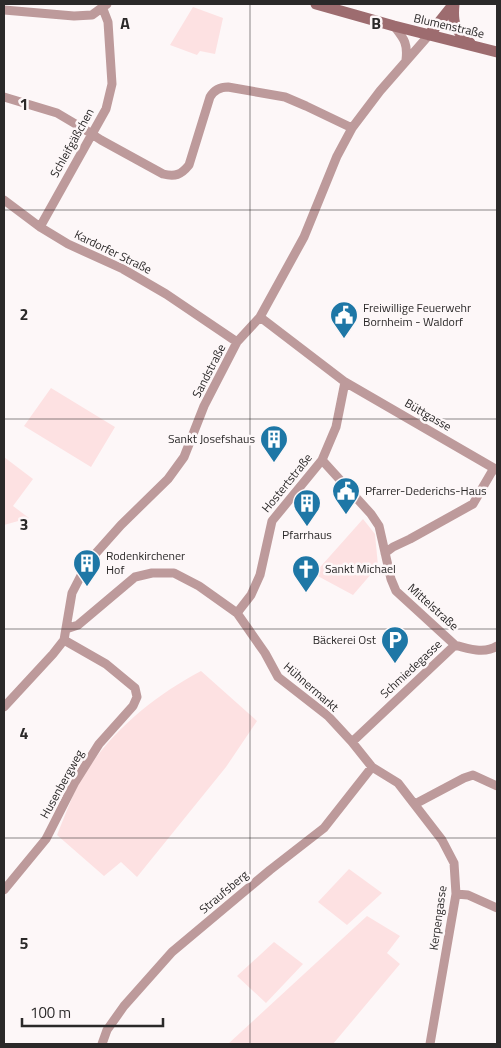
<svg xmlns="http://www.w3.org/2000/svg" width="501" height="1048" font-family="'Titillium Web',sans-serif">
<style>
.green{fill:#fde1e2}
.lines{fill:none;stroke-linecap:round;stroke-linejoin:round}
.street{stroke:#bd9a9b;stroke-width:9}
.secondary{stroke:#9d6c6f;stroke-width:11}
.grid{fill:none;stroke:#2b2929;stroke-width:1;stroke-opacity:0.55}
.labels{text-anchor:middle;stroke-width:5;stroke-linejoin:round;paint-order:stroke}
.street-label{font-size:12px;fill:#2b2929;stroke:#fdf7f8}
.poi-label{font-size:12px;fill:#2b2929;stroke:#fdf7f8;text-anchor:start}
.grid-label{font-size:16px;text-anchor:middle;font-weight:bold;fill:#2b2929;stroke:#fdf7f8;stroke-width:5;stroke-linejoin:round;paint-order:stroke}
</style>
<rect width="100%" height="100%" fill="#fdf7f8"/>
<path class="green" d="M193,7L223,18L215,54L200,51L197,55L170,45Z
M51,388L115,427L91,467L24,426Z
M4,457L33,479L13,506L29,518L4,525Z
M363,519L375,534L378,566L353,595L314,574Z
M201,671L257,721L226,767L137,877L121,862L104,876L57,835C64,818 70,801 78,785C105,736 152,697 201,671Z
M349,869L382,893L347,925L318,902Z
M367,916L400,936L387,953L400,964L333,1044H228Z
M274,942L303,964L266,1003L237,976Z"/>
<g class="lines">
<path class="street" d="M4,10L74,16L92,15L107,4
M394,26C404,39 408,43 406,60
M4,97L57,113L84,129L101,140L163,174C175,177 181,175 189,165L210,97C214,90 220,87 228,87L285,97L306,106L352,128
M4,200L40,227L68,244L123,269L166,294L237,342
M40,227L106,109L112,84L108,22L103,9
M260,317L345,382L497,470
M322,460L371,514L379,526L391,579L396,591L455,645
M385,553L393,547L410,539L473,504L494,468
M237,613L251,595L260,575L272,521L322,460L336,427L345,382
M66,629L78,625L135,577L152,573H174L199,586L237,613L265,653L278,677L328,716L352,742L372,767L398,783L442,840L454,863L456,894L430,1044
M4,707L53,654L64,640L72,593L88,562L121,525L168,479L184,457L204,406L237,342L260,317L304,237L337,156L352,128L380,91L429,35
M352,742L455,645C468,649 485,654 497,646
M415,804L464,778L473,775L497,786
M4,890L46,839L75,782L99,744L133,706L137,697L135,688L106,664L64,640
M456,894L468,895L497,908
M102,1044L107,1030L124,1006L172,952L270,870L324,828L372,767"/>
<path class="secondary" d="M316,4L394,26L497,52
M454,4C452,24 455,30 470,43
M429,35L453,5"/>
</g>
<path class="grid" d="M250,4V1044M4,210H497M4,419H497M4,629H497M4,838H497"/>
<defs>
<g id="civic-pin" transform="scale(1.4375)"><path d="M0 17L-7.5 6A9.5 9.5 0 1 1 7.5 6Z" fill="#1e77a6" stroke="#fdf7f8"/><path d="M-.6-6.5H3V-4.5H.6V-3L4-1V1h2V6H-6V1h2V-1L-.6-3ZM-1.2 2.5V6h2.4V2.5Z" fill="#fff"/></g>
<g id="building-pin" transform="scale(1.4375)"><path d="M0 17L-7.5 6A9.5 9.5 0 1 1 7.5 6Z" fill="#1e77a6" stroke="#fdf7f8"/><path d="M-4-6H4V6H1V3H-1V6H-4ZM-2.5-4.3h1.7v1.8h-1.7ZM.8-4.3h1.7v1.8H.8ZM-2.5-1h1.7V.8h-1.7ZM.8-1h1.7V.8H.8Z" fill="#fff"/></g>
<g id="church-pin" transform="scale(1.4375)"><path d="M0 17L-7.5 6A9.5 9.5 0 1 1 7.5 6Z" fill="#1e77a6" stroke="#fdf7f8"/><path d="M-1.2-6h2.4v3.5h3.3v2.4h-3.3V6h-2.4V-.1h-3.3v-2.4h3.3Z" fill="#fff"/></g>
<g id="parking-pin" transform="scale(1.4375)"><path d="M0 17L-7.5 6A9.5 9.5 0 1 1 7.5 6Z" fill="#1e77a6" stroke="#fdf7f8"/><path d="M-3.5-5.5H1a3.5 3.5 0 0 1 0 7H-1V5.5H-3.5ZM-1-3.4V-.6H.8a1.4 1.4 0 0 0 0-2.8Z" fill="#fff"/></g>
</defs>
<g fill-rule="evenodd">
<use href="#civic-pin" x="344" y="315"/>
<use href="#building-pin" x="274" y="439"/>
<use href="#civic-pin" x="346" y="491"/>
<use href="#building-pin" x="307" y="503"/>
<use href="#building-pin" x="87" y="563"/>
<use href="#church-pin" x="306" y="569"/>
<use href="#parking-pin" x="395" y="640"/>
</g>
<g class="labels">
<g class="street-label">
<text transform="translate(449 26) rotate(13)" y="4">Blumenstraße</text>
<text transform="translate(72 143) rotate(-61)" y="4">Schleifgäßchen</text>
<text transform="translate(113 252) rotate(26)" y="4">Kardorfer Straße</text>
<text transform="translate(209 371) rotate(-63)" y="4">Sandstraße</text>
<text transform="translate(428 415) rotate(30)" y="4">Büttgasse</text>
<text transform="translate(287 483) rotate(-51)" y="4">Hostertstraße</text>
<text transform="translate(433 607) rotate(42)" y="4">Mittelstraße</text>
<text transform="translate(411 669) rotate(-43)" y="4">Schmiedegasse</text>
<text transform="translate(311 687) rotate(41)" y="4">Hühnermarkt</text>
<text transform="translate(62 784) rotate(-61)" y="4">Husenbergweg</text>
<text transform="translate(224 892) rotate(-40)" y="4">Straufsberg</text>
<text transform="translate(438 918) rotate(-82)" y="4">Kerpengasse</text>
</g>
<g class="poi-label">
<text x="363" y="312">Freiwillige Feuerwehr<tspan x="363" dy="14">Bornheim - Waldorf</tspan></text>
<text x="255" y="443" text-anchor="end">Sankt Josefshaus</text>
<text x="365" y="495">Pfarrer-Dederichs-Haus</text>
<text x="307" y="539" text-anchor="middle">Pfarrhaus</text>
<text x="106" y="560">Rodenkirchener<tspan x="106" dy="14">Hof</tspan></text>
<text x="325" y="573">Sankt Michael</text>
<text x="376" y="644" text-anchor="end">Bäckerei Ost</text>
</g>
</g>
<g class="grid-label">
<text x="125" y="29">A</text>
<text x="376" y="29">B</text>
<text x="24" y="110">1</text>
<text x="24" y="320">2</text>
<text x="24" y="530">3</text>
<text x="24" y="739">4</text>
<text x="24" y="949">5</text>
</g>
<rect width="501" height="1048" fill="none" stroke="#2b2929" stroke-width="10"/>
<path d="M22 1018v8h141v-8" fill="none" stroke="#2b2929" stroke-width="2.5"/>
<text x="30" y="1018" font-size="15" fill="#2b2929" stroke="#fdf7f8" stroke-width="4" paint-order="stroke">100 m</text>
</svg>
